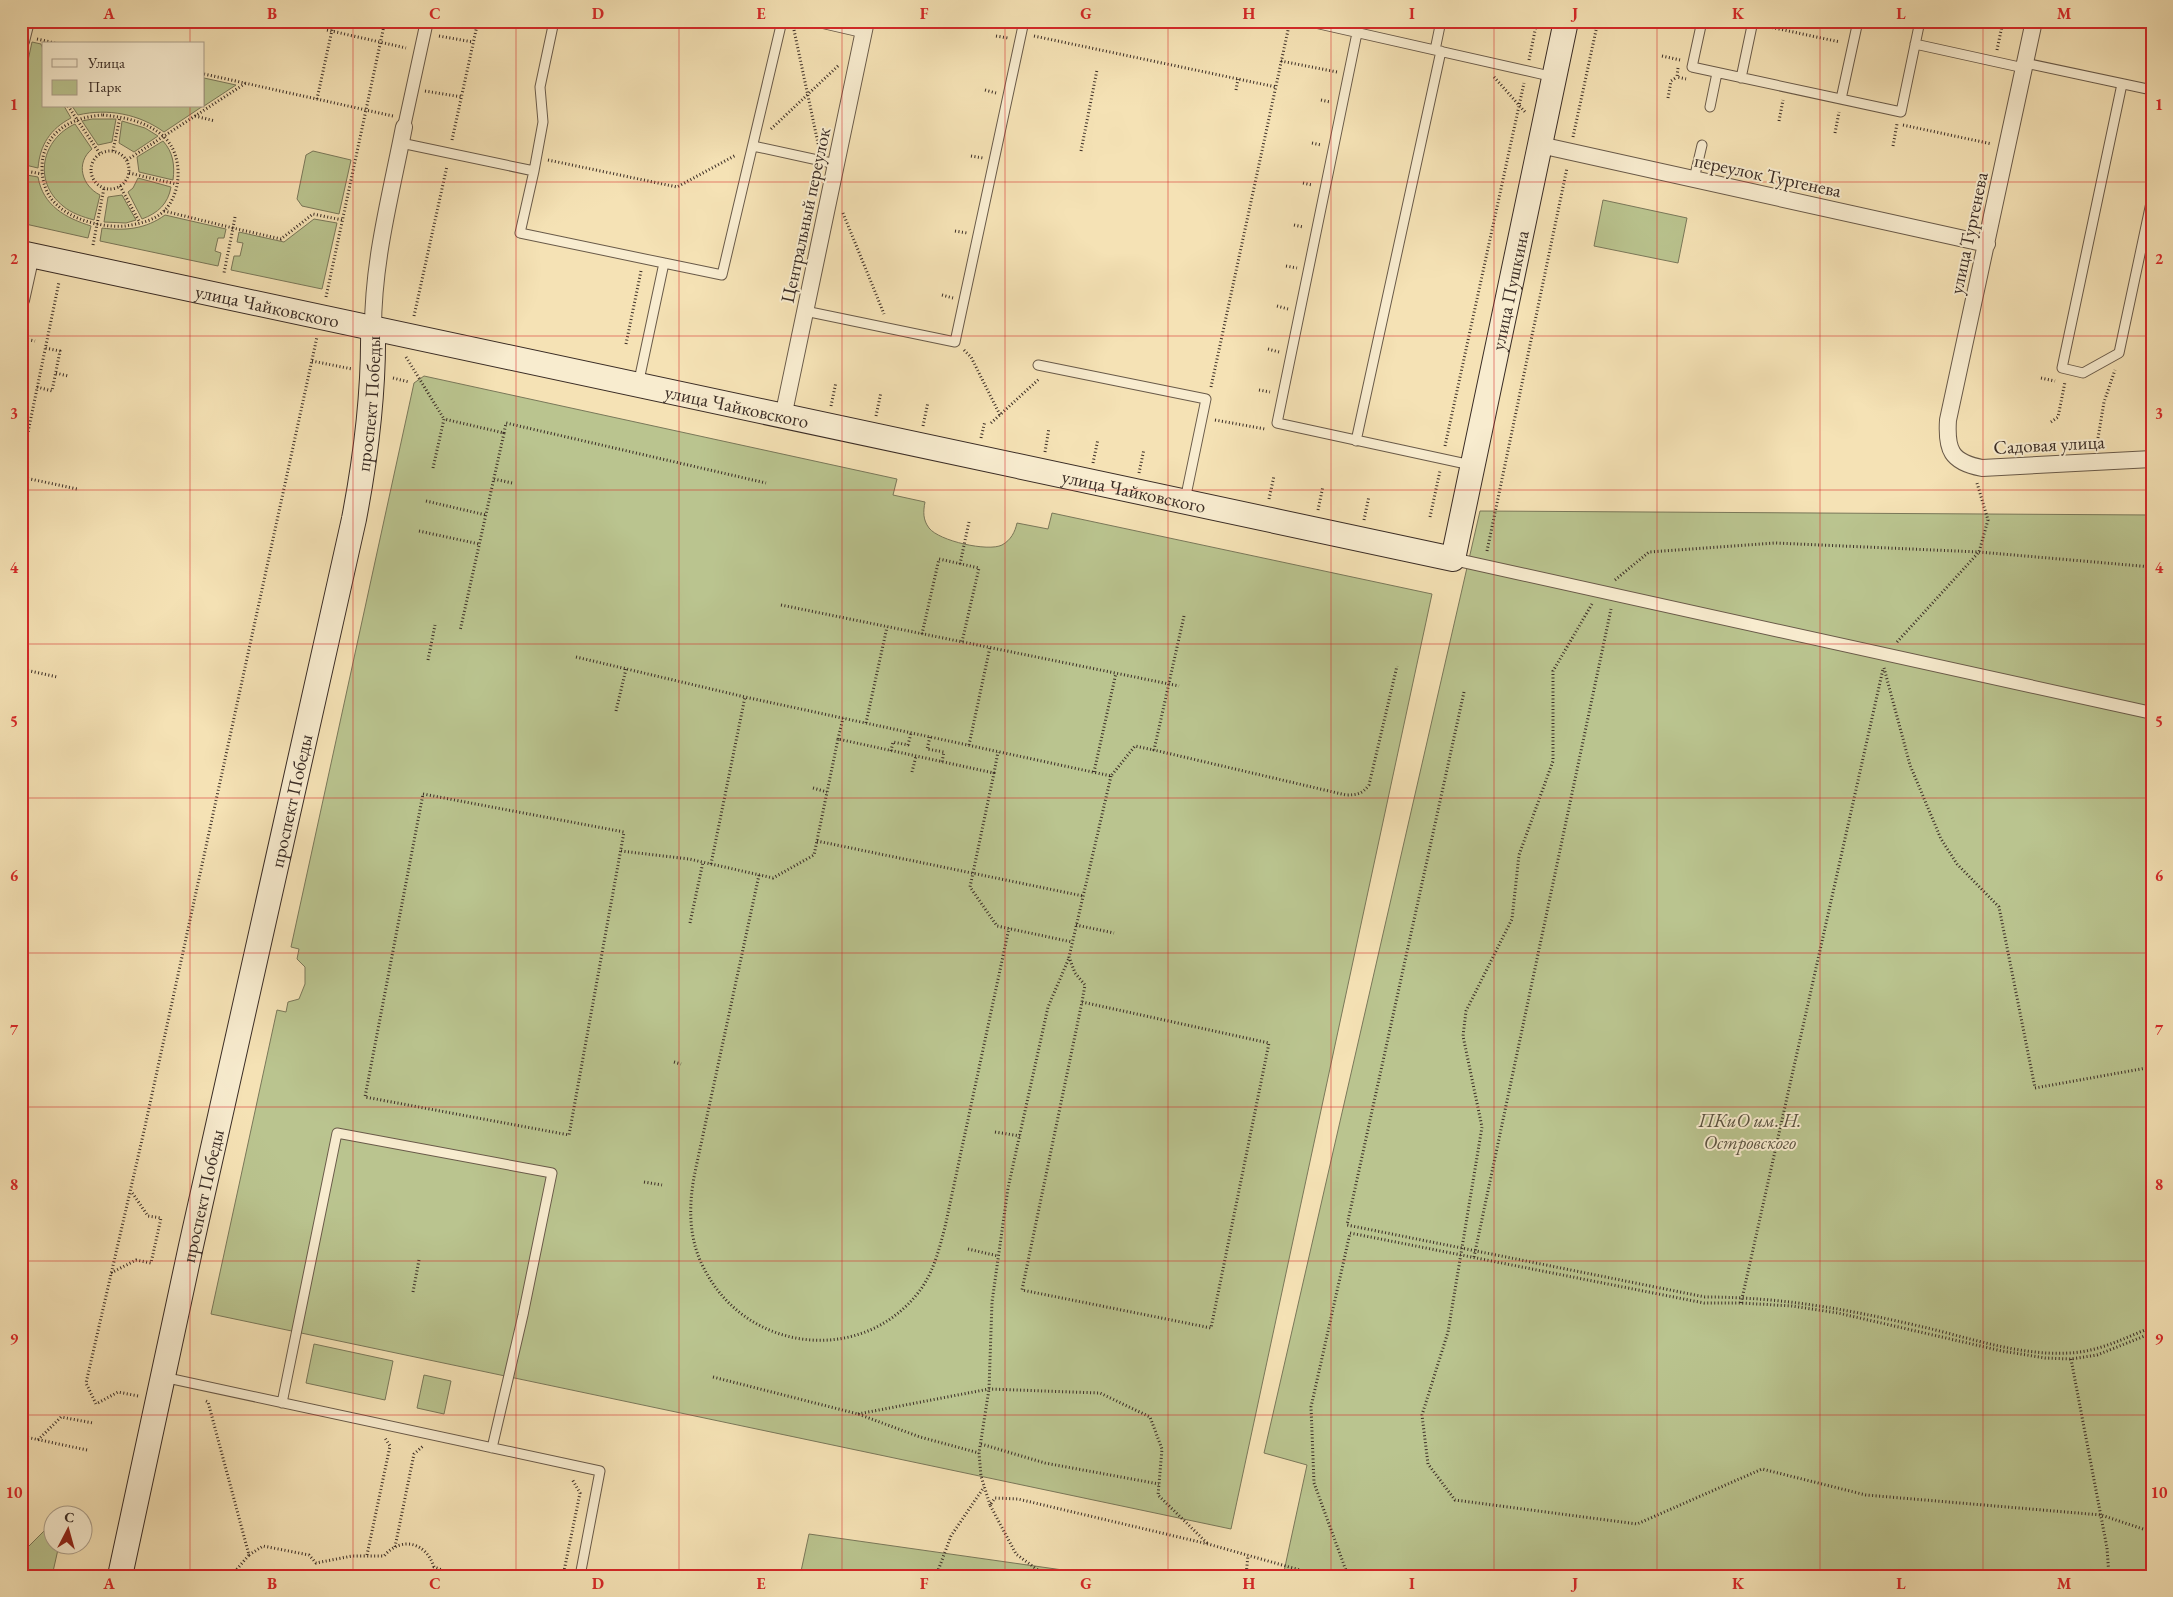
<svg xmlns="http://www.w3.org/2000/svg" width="2173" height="1597" font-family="'EB Garamond',serif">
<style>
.green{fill:#bac48f;stroke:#7a785a}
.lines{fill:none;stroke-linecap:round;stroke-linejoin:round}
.service-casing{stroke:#695a49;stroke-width:11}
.pedestrian-casing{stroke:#695a49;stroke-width:14}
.minor-casing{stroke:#695a49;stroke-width:18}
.secondary-casing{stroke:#3a2c25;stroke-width:26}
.path{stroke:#3a2c25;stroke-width:3;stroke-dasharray:1 2.5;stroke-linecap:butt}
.service{stroke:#f8eccf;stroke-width:9}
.pedestrian{stroke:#f8eccf;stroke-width:12}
.minor{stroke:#f8eccf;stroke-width:16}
.secondary{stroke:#f8eccf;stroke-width:24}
.grid{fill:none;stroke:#d62828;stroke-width:1;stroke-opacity:0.55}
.labels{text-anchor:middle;stroke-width:4;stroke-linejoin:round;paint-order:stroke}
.street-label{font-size:19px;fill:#3a2c25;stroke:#f8eccf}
.park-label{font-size:19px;font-style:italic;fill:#5a5240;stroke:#f8eccf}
.neatline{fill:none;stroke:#d62828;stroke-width:2}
.grid-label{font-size:16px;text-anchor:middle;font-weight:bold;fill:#d62828}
</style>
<rect width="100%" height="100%" fill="#f5e2b5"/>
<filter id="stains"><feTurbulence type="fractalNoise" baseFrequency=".004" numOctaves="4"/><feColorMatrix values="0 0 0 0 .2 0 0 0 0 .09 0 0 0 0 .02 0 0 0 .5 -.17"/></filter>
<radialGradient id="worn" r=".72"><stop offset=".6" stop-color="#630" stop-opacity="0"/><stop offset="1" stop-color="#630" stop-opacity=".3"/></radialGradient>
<path class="green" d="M32,42L41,44L44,52V106H64L71,118C50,129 40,145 38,168L21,164V93Z
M204,78L236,85L204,106Z
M72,106H203L164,132C139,114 108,108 78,115Z
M92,119H116L112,142L98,145L82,121Z
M122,121L145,128L158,136L134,152L119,143Z
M75,124L92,149C75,163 82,186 100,195L94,220C83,217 71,213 63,206C32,181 42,139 75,124Z
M163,141C173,152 175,165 173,180L139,172L137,157Z
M313,151L351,160L339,214L302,206L297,199L306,155Z
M21,174L38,177C43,206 66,218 91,226L88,238L21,223Z
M138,178L171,187C168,204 158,213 142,219L128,192L133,188Z
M122,195L136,220L126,223L104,222L108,197Z
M1603,200L1687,218L1678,263L1594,246Z
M165,215L226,229L224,238H218L215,251L221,253L218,266L100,241L102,228C125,231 146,229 165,215Z
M314,219L337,223L322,289L231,270L234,256H240L243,243L237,242L239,232L284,242Z
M424,376L897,479L893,495L925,502C923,512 923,520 929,528C939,541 988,552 1002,545C1011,540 1015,532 1017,523L1048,529L1052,513L1432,594L1231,1529L211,1314L277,1010L286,1012L288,1002L299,999L305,984V967L297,959L299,949L291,947L414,383Z
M1480,511L2152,515V1576H1283L1307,1465L1264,1453Z
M314,1344L393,1361L385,1400L306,1383Z
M424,1375L451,1381L444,1414L417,1408Z
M52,1523V1544L59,1545L52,1576H21V1554Z
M809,1534L1105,1576H800Z"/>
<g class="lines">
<g class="service-casing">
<path id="service" d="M812,21L864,33
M1306,21L1554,77
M1702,21L1692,67L1901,112L1920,21
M1357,33L1277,423L1471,465
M1915,44L2024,68
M1435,50L1441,21
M2025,63L2152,90
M1741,78L1753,21
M2122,84L2062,368L2083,373L2119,353L2152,198
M1841,99L1858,21
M1710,107L1717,73
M401,143L534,171L543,122L540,87L554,21
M753,146L836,164
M534,171L520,233L664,263
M1694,179L1702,145
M805,311L955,342L1024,21
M1038,365L1206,399L1185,500
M638,385L664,263L722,275L782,21
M1356,441L1441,51
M163,1377L600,1471L580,1576
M282,1403L337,1133L552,1173L523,1315L492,1448"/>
</g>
<g class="pedestrian-casing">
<path id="pedestrian" d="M404,127L427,21
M1453,559L2152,713"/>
</g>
<g class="minor-casing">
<path id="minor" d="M2034,21L1948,420C1946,450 1951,462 1982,468L2152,459
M21,41L26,21
M1540,145L1987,244
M21,300L31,255
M373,329C373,260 391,194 404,127
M783,417L866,21"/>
</g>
<g class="secondary-casing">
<g id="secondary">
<path id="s1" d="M21,253L1453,559L1566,21"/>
<path id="s2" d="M120,1576L191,1246L354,519C366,456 374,393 373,329"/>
</g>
</g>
<path class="path" d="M1765,26L1840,42
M327,30L406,48
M794,30L819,148
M439,36L473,42
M996,36L1008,38
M1034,36L1276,87
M37,39L59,44
M1997,50L2003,21
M1662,56L1680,60
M1529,60L1537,21
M1281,61L1337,72
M1678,68L1677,77L1686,79
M204,74L393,116
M1494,77L1526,113
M985,90L996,93
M1236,90L1238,79
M425,91L462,97
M1668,98L1671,81L1677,77
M317,99L334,21
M1321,100L1330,102
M68,106L100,154
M103,115C123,117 146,121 163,136C183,153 183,192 164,211C154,221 138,224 125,226C103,228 71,220 55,203C46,194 42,181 42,168C42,133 71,117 103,115Z
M195,116L215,121
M1779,121L1783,100
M1903,125L1992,144
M771,129L839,65
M1835,133L1839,112
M1573,137L1598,21
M452,140L478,21
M1312,143L1321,145
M1893,146L1897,124
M91 170a19 19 0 1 1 38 0a19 19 0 1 1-38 0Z
M113,151L120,117
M1081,151L1097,70
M971,156L983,158
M127,160L246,83
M548,160L677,187L736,155
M21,170L42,174
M129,173L176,184
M1303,183L1312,185
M120,186L140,223
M164,211L233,228L224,273
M843,213L884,314
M235,217L233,228L281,239L313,214L342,220
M1294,225L1303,227
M955,231L967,233
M93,245L104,188
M1286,266L1297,268
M942,295L953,298
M326,297L385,21
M1277,306L1288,309
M414,316L447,166
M21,338L35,341
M626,344L641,271
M1268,349L1279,352
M964,350L971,357L1000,415
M406,357L444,419
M312,361L352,369
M56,373L68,376
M393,378L409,382
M2041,378L2055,381
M21,384L26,385
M37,387L52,391L60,351L45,348
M1211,387L1290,21
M1259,390L1270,392
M831,406L836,382
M876,416L881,392
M1215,420L1265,429
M2051,422L2058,417L2065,382
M991,423L1039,379
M923,426L928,402
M504,433L506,423L766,483
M981,438L985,421
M2098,438L2104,402L2115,370
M1445,446L1524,83
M1045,452L1049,428
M1093,463L1098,439
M21,466L59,282
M433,468L444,419L504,433L460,631
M1139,473L1144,449
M21,477L77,489
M494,479L512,483
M1269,499L1274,476
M426,501L486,515
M1318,510L1323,486
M1430,517L1440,471
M1364,520L1369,496
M419,531L479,544
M1487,551L1567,168
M960,564L969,522
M1615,580L1649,552L1775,543L1979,552L2152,567
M1592,604L1553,671V761L1519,855L1512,919L1466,1011L1463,1036L1482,1127L1448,1332L1422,1415L1428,1464L1455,1500L1637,1524L1762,1469L1866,1495L2101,1515L2152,1532
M781,605L1179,686
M1184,616L1154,750L1346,795C1357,795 1362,794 1369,785L1397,666
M922,634L939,559L979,568L962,642
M1897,642L1979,552L1988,520L1977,483
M576,657L745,697L1111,776L1135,746L1154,750
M428,660L435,625
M1884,668L1910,765L1941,839L1957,864L1999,907L2035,1088L2152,1067
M21,669L57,677
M1464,692L1347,1225L1705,1297C1781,1297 1846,1309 1919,1326C1967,1337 2019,1356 2069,1353C2098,1352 2125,1338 2152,1327
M616,711L626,669
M866,723L887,627
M930,737L927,749L944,752L942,762
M838,739L843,718
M969,745L990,647
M891,751L893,742L908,745L911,733
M912,772L916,756
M1094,772L1116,673
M994,773L998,752
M813,788L827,792
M423,794L624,832L569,1135L365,1097Z
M817,841L1083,896
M621,851L689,859L773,878L814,855L838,739L994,773L970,887L997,926L1072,942
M711,864L745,697
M759,875L695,1172C688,1207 688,1242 707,1274C751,1353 862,1364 918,1293C933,1274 939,1250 945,1227L1009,928
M690,923L703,862
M1076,925L1114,933
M1082,1002L1269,1043L1211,1328L1022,1290L1082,1002L1085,985L1075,973L1069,957L1111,776
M674,1062L681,1064
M995,1132L1020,1136
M644,1182L662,1185
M968,1249L998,1256
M1474,1257L1611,609
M111,1273L136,1260L151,1263L161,1218L148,1216L131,1191
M413,1292L419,1260
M1741,1303L1883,669
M2071,1359L2107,1548L2109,1576
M713,1377L858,1414L920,1437L979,1453
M138,1396L118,1392L96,1404L86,1383L144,1131L317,337
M206,1401L208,1402L249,1555L231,1576
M858,1414L989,1389L1100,1393L1150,1417L1162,1449L1158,1495L1208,1544
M21,1436L87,1450
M38,1440L61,1417L93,1423
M981,1444L1045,1463L1159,1484
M990,1505L981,1476L979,1453L989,1389L992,1302L1008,1188L1048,1007L1069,958
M395,1547L414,1454L423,1446
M249,1555L263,1546L309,1555L316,1563L352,1556H384C401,1536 426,1542 434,1567L458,1576
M367,1555L390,1446L385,1438
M563,1576L580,1493L572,1479
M936,1576L951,1536L984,1487
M1046,1576L1016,1554L990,1505L995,1498L1018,1499L1208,1544L1321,1576
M1246,1576L1248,1555
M1348,1576L1314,1483L1311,1407L1350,1233L1704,1303H1741L1792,1306L1838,1313L2002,1351L2045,1358L2071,1359L2097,1355L2152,1333"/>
<use href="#service" class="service"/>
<use href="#pedestrian" class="pedestrian"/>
<use href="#minor" class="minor"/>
<use href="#secondary" class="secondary"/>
</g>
<path class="grid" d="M190,21V44M353,21V1576M516,21V1576M679,21V1576M842,21V1576M1005,21V1576M1168,21V1576M1331,21V1576M1494,21V1576M1657,21V1576M1820,21V1576M1983,21V1576M190,106V1576M21,182H2152M21,336H2152M21,490H2152M21,644H2152M21,798H2152M21,953H2152M21,1107H2152M21,1261H2152M21,1415H2152"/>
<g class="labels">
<g class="street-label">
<text transform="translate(1768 175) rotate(12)" y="7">переулок Тургенева</text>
<text transform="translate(805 215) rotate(-78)" y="7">Центральный переулок</text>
<text transform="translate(1968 233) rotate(-78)" y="7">улица Тургенева</text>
<text dy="7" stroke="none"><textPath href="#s1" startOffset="1739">улица Пушкина</textPath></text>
<text dy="7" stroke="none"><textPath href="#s1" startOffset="252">улица Чайковского</textPath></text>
<text dy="7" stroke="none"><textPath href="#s2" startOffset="1199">проспект Победы</textPath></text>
<text dy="7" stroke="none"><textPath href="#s1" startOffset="732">улица Чайковского</textPath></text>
<text transform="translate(2049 444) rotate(-3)" y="7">Садовая улица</text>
<text dy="7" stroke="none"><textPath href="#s1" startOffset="1138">улица Чайковского</textPath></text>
<text dy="7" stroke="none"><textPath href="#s2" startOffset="794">проспект Победы</textPath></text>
<text dy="7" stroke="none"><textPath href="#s2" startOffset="389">проспект Победы</textPath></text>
</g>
<g class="park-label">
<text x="1750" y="1127">ПКиО им. Н.<tspan x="1750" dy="22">Островского</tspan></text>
</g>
</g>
<rect width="2173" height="1597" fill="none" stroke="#f5e2b5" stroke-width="55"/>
<rect x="42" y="42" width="162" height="65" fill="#f8eccf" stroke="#ac9f8b"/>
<rect x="52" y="59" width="25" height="8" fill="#f8eccf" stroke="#ac9f8b"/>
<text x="88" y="68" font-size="15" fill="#3a2c25">Улица</text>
<rect x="52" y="80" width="25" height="15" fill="#bac48f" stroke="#ac9f8b"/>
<text x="88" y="92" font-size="15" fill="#3a2c25">Парк</text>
<g transform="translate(68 1530) rotate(6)"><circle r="24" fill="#f8eccf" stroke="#ac9f8b"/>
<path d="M0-4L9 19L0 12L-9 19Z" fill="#8f2418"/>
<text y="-8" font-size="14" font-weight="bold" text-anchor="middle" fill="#3a2c25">С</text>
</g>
<rect x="28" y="28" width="2118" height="1542" class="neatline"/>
<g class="grid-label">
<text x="109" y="19">A</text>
<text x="272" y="19">B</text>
<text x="435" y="19">C</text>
<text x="598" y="19">D</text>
<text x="761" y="19">E</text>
<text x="924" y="19">F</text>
<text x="1086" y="19">G</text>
<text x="1249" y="19">H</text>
<text x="1412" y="19">I</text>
<text x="1575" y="19">J</text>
<text x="1738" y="19">K</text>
<text x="1901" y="19">L</text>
<text x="2064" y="19">M</text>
<text x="14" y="110">1</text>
<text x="2159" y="110">1</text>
<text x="14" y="264">2</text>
<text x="2159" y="264">2</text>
<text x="14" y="419">3</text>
<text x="2159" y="419">3</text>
<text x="14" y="573">4</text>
<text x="2159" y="573">4</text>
<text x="14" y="727">5</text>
<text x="2159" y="727">5</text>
<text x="14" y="881">6</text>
<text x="2159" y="881">6</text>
<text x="14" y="1035">7</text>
<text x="2159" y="1035">7</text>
<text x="14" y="1190">8</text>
<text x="2159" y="1190">8</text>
<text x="14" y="1344">9</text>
<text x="2159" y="1344">9</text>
<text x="14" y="1498">10</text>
<text x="2159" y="1498">10</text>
<text x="109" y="1589">A</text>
<text x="272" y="1589">B</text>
<text x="435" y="1589">C</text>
<text x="598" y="1589">D</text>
<text x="761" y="1589">E</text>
<text x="924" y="1589">F</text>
<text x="1086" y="1589">G</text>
<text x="1249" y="1589">H</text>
<text x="1412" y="1589">I</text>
<text x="1575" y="1589">J</text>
<text x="1738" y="1589">K</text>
<text x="1901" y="1589">L</text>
<text x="2064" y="1589">M</text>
</g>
<rect width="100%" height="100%" filter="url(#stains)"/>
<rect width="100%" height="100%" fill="url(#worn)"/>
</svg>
